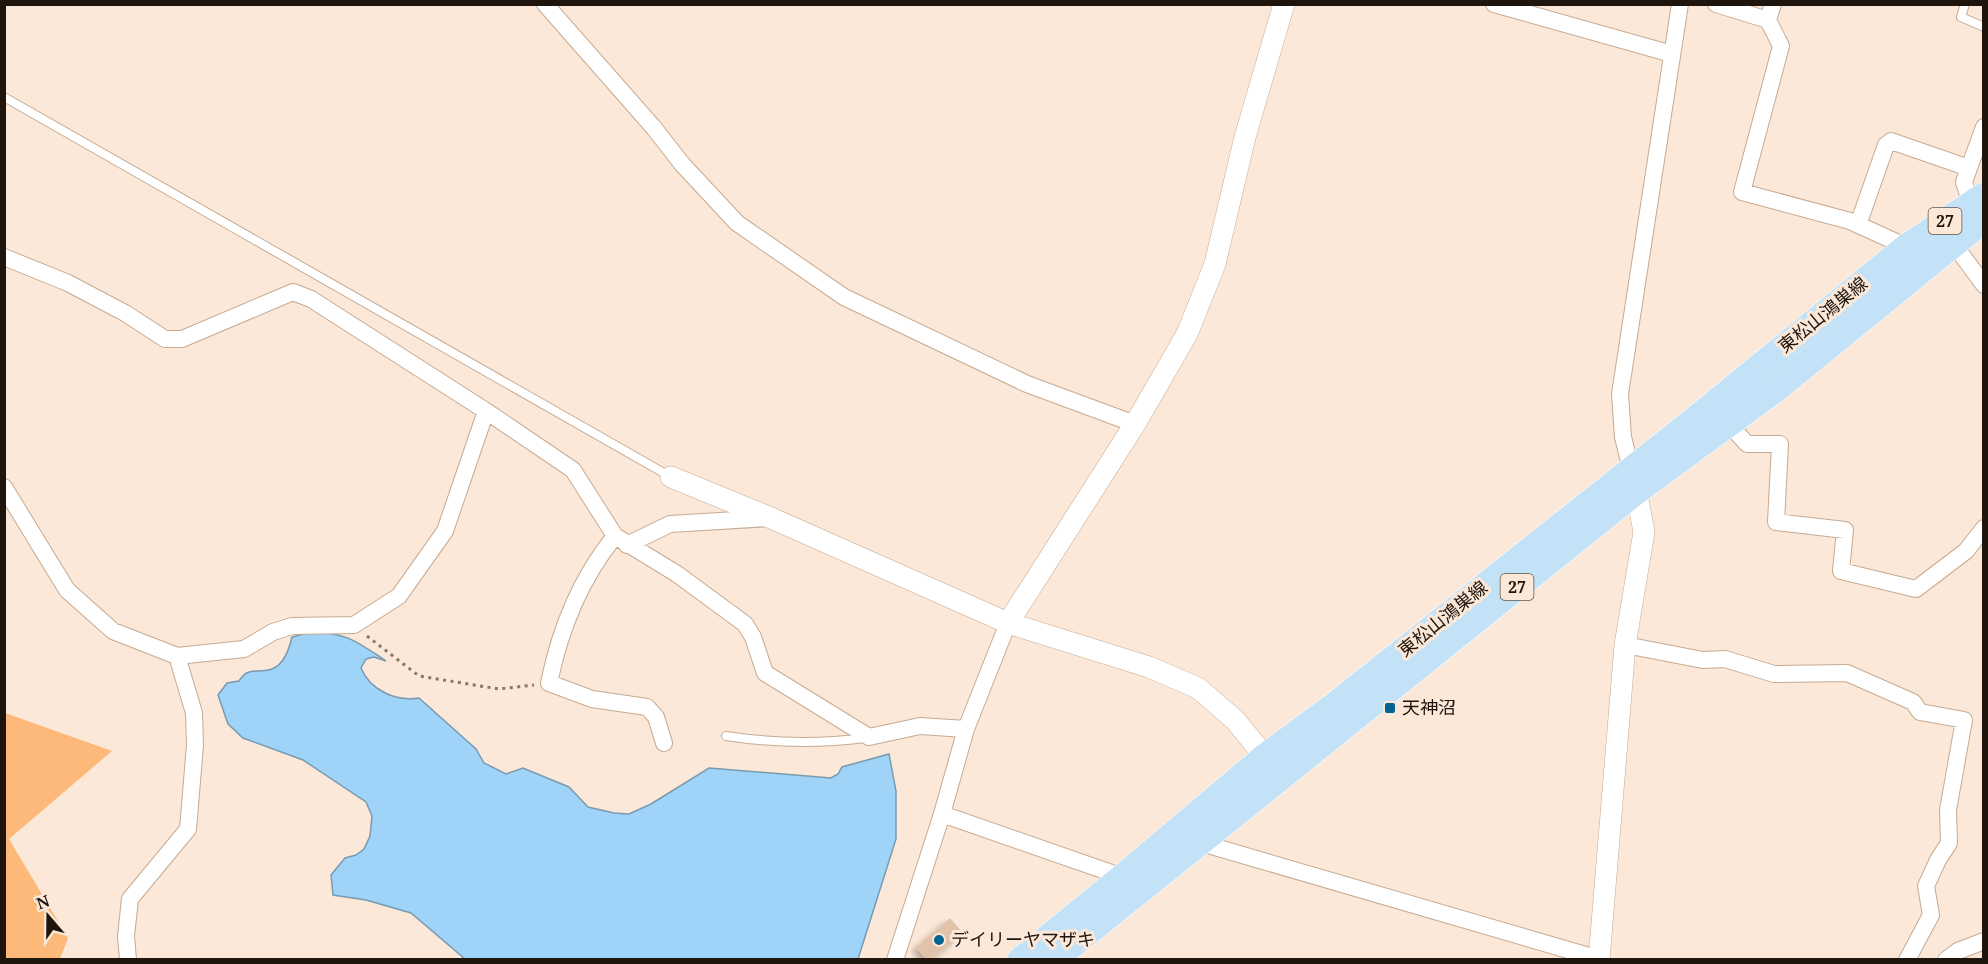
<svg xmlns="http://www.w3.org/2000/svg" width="1988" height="964" font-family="'Noto Serif','Noto Sans JP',serif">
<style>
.green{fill:#fdb979}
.water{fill:#9fd3f7;stroke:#799ab0;stroke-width:1.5}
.building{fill:#e1c3a9;filter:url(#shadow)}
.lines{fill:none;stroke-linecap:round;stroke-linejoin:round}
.service-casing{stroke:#c7aa91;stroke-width:10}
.minor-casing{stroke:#c7aa91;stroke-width:18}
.tertiary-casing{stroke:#c7aa91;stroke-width:22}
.primary-casing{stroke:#fff;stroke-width:28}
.path{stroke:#86786c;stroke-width:3;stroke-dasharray:3 4.5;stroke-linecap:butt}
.service{stroke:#fff;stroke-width:8}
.minor{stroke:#fff;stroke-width:16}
.tertiary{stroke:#fff;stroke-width:21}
.primary{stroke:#c4e2f7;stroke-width:27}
.poi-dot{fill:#026493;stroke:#fbe8d8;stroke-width:2}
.labels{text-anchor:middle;stroke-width:6;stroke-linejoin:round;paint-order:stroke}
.shield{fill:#fbe8d8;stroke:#615449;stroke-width:1.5}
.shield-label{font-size:16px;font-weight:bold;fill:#1f150c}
.street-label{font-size:18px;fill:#1f150c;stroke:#fbe8d8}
.poi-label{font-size:18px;fill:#1f150c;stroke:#fbe8d8;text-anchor:start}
</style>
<defs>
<filter id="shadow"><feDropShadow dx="-4.5" dy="4.5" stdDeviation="3" flood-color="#0004"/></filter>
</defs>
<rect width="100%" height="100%" fill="#fbe8d8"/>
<path class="green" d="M5,713L112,751L9,839L68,938L60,959H5Z"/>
<path class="water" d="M311,632C348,633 356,641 386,661L374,657L366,659L361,668C370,690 396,702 419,698L476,749L484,763L506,774L523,768L569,787L588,807L614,813L629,814L651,804L709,768L831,778L838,774L842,767L889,754L896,791V839L858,959H465L411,913L366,900L333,895L331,875L345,858L356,855L364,849L370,836L372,816L366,802L303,760L243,738L228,724L218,695L227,683L239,681C248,667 254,673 268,670C283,668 289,650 292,637Z"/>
<path class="building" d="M950,918L963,933L931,960H927L916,947Z"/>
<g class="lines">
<g class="service-casing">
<path id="service" d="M1965,4L1961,17L1984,27
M4,97L671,477
M726,736C772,743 818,744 865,738"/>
</g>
<g class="minor-casing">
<path id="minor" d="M545,4L654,128L682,164L737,223L844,297L1027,384L1135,424
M1494,4L1672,54
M1716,4L1768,20L1773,4
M1768,20L1781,46L1742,192L1850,221L1907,247
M1969,168L1984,127
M1858,225L1886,145L1891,141L1969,168L1964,182L1971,204
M1953,243L1984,285
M4,257L68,283L125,313L165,339H182L293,292L311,299L486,411L573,470L615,536L677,574L745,624L753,637L765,673L869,737L920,726L966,729
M1728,423L1747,444H1780L1776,522L1845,530L1841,571L1916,589L1966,551L1984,528
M1631,469L1623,437L1620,394L1680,4
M4,487L67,590L113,631L177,656L244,649L273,632L292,626L354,625L399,596L445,531L486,411
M615,536C580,579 560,629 549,683L592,699L647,707L656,717L664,743
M627,545L670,524L770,518
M1625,645L1703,660L1725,659L1774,674L1847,673L1913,702L1920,712L1964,720L1948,810L1949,843L1938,860L1926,886L1931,915L1907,960
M942,814L1123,877
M1198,842L1599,959
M128,960L126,936L130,899L188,829L195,745L194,713L177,656
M895,960L942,814L966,729L1008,623
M1946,960L1958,951L1984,941"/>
</g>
<g class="tertiary-casing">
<path id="tertiary" d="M671,477L771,518L1008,623L1149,667L1198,688L1235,720L1275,769
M1008,623L1135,424L1187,334L1215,264L1245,137L1284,4
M1599,960L1625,645L1644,532L1634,479"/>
</g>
<g class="primary-casing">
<path id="primary" d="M1021,960L1123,877L1265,757L1334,706L1687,426L1907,247L1984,196
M1053,960L1636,491L1773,391L1984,219"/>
</g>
<path class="path" d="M367,636L419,676L499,689L534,685"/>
<use href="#service" class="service"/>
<use href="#minor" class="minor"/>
<use href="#tertiary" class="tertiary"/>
<use href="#primary" class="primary"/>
</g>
<g class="poi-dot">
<rect x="1384" y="702" width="12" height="12" rx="3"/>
<circle cx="939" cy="940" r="6"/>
</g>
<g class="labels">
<g class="shield">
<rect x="1928.5" y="208" width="33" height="26" rx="4.5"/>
<rect x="1500.5" y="574" width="33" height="26" rx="4.5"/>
</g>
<g class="shield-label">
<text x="1945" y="227">27</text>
<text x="1517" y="593">27</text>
</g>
<g class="street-label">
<text transform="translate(1823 315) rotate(-39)" y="6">東松山鴻巣線</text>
<text transform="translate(1443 619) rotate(-39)" y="6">東松山鴻巣線</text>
</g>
<g class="poi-label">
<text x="1402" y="714">天神沼</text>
<text x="951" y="946">デイリーヤマザキ</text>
</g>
</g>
<rect width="1988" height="964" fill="none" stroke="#1f150c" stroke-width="12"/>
<g transform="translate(48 916) rotate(340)" stroke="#fbe8d8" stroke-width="4.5" paint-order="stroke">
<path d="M0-4.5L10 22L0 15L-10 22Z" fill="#1f150c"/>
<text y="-9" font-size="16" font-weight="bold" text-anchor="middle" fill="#1f150c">N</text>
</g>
</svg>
